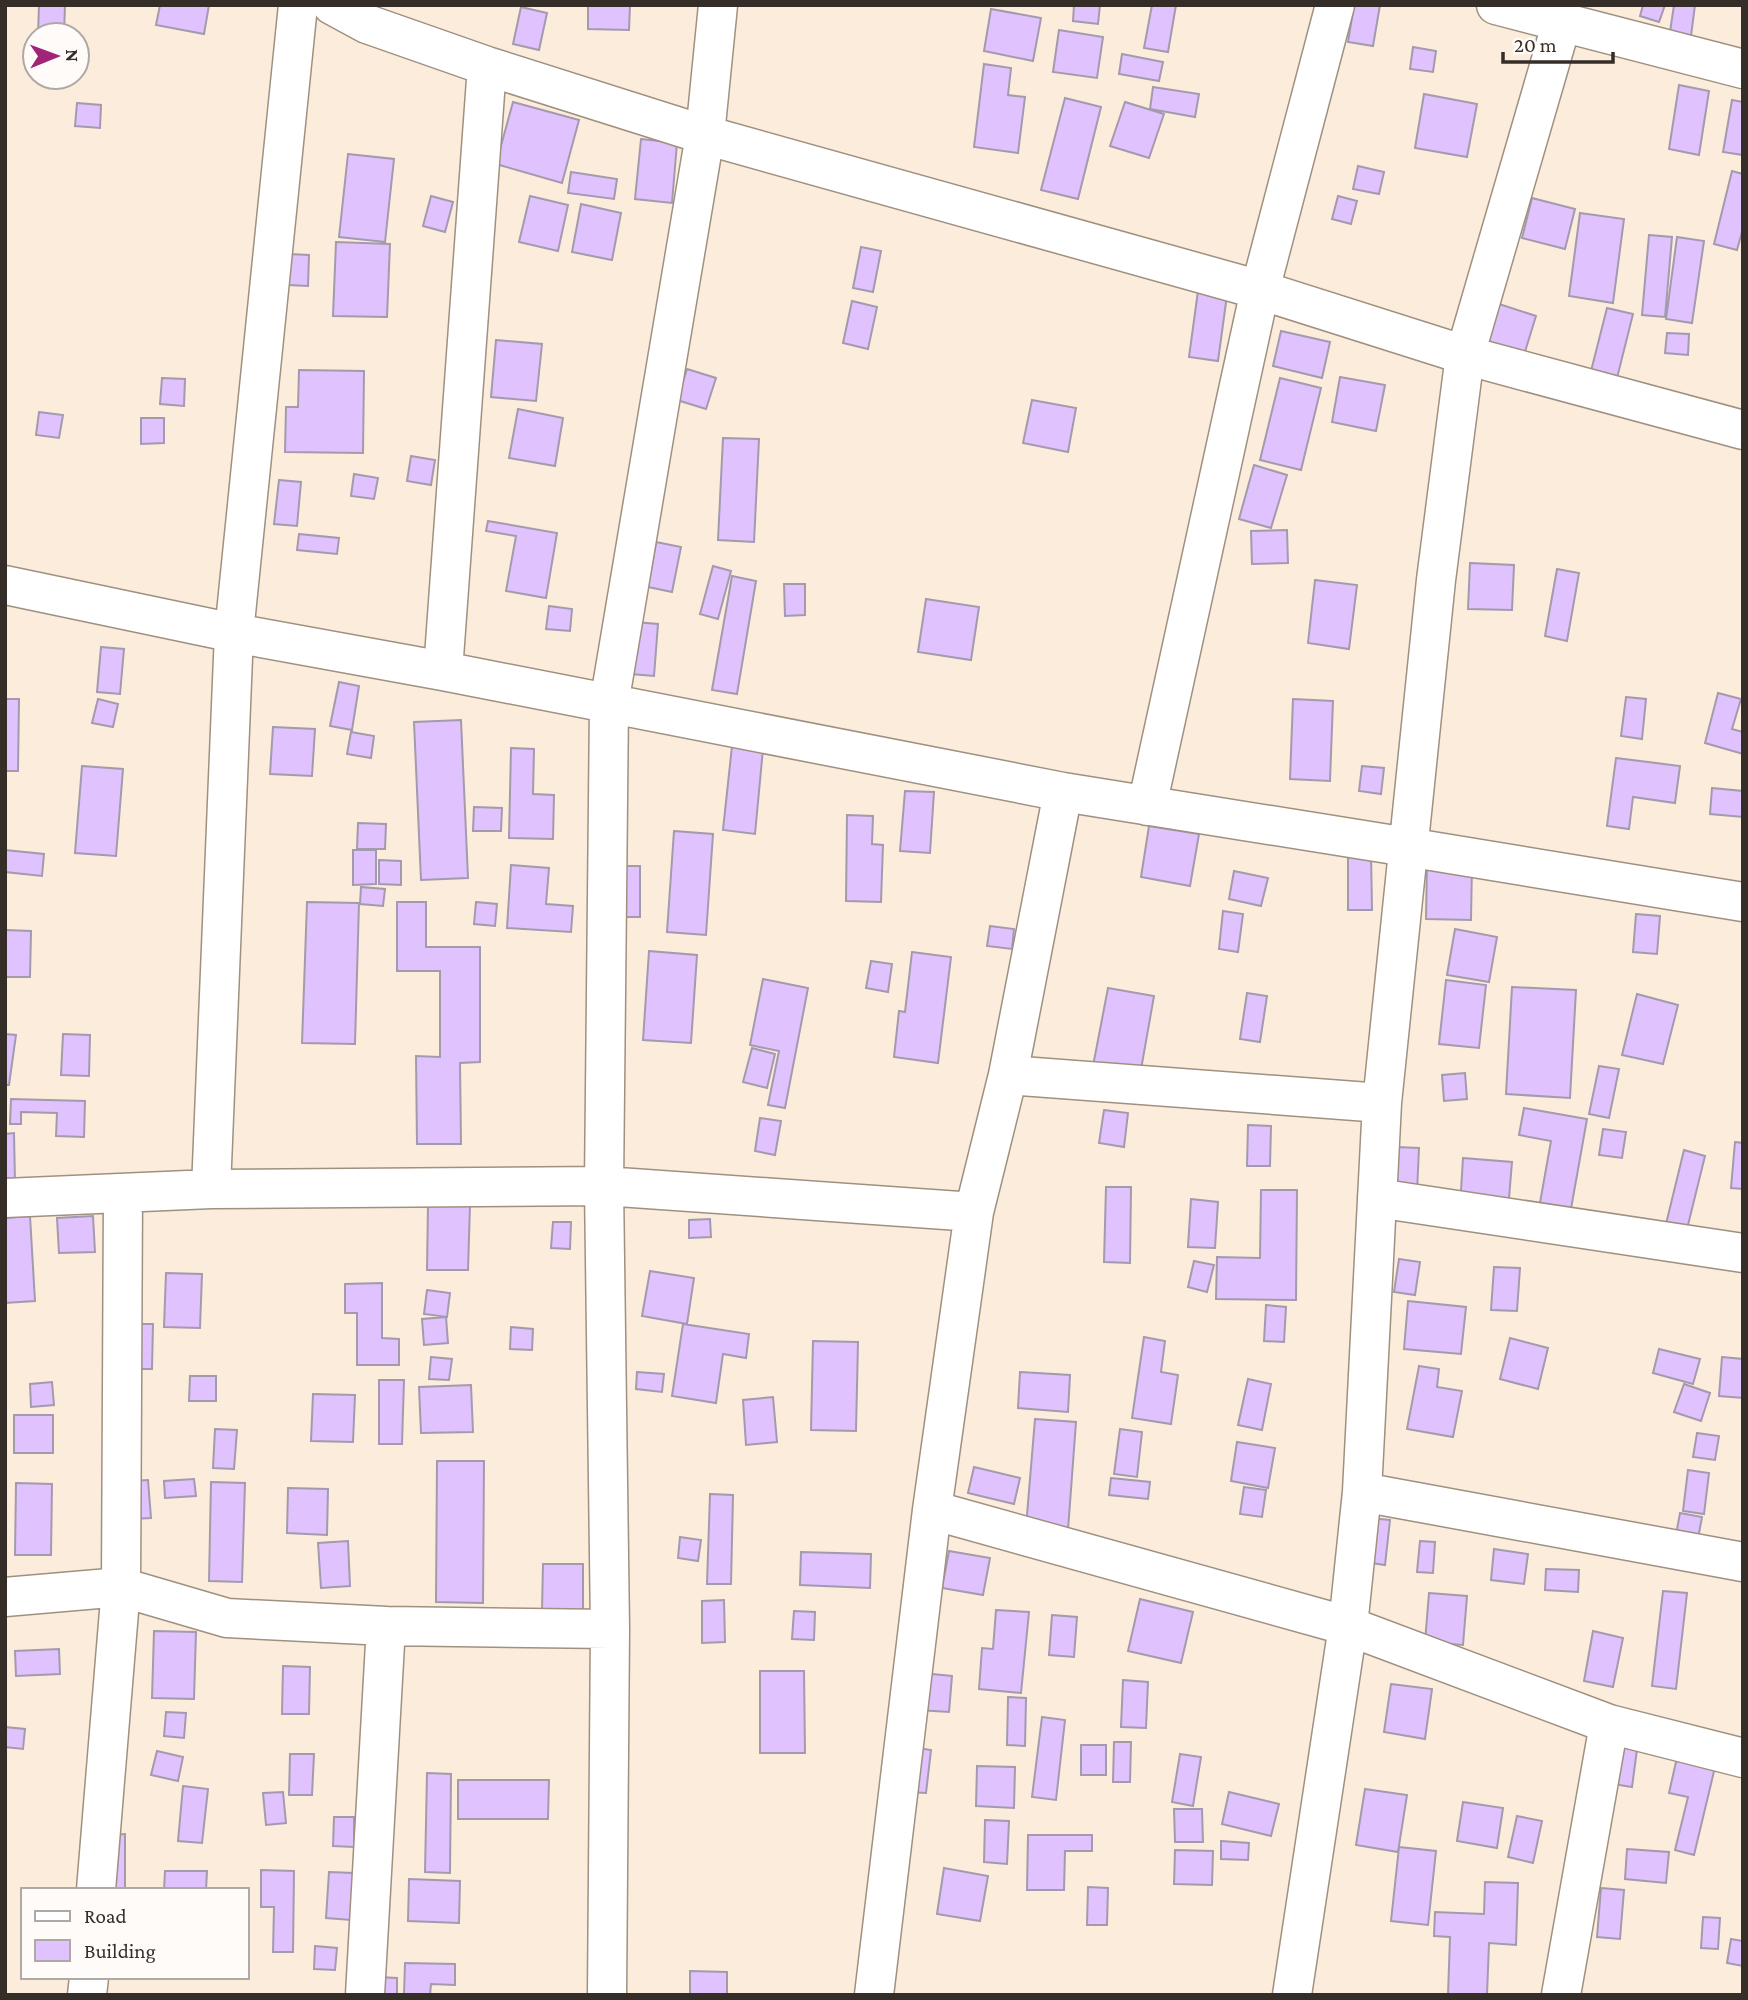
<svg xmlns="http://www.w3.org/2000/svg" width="1748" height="2000" font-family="'Crimson Pro',serif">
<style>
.building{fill:#e0c2ff;stroke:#a39aad;stroke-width:2}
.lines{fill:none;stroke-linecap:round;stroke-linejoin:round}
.minor-casing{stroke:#9f9080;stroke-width:41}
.minor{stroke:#fff;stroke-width:38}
</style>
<rect width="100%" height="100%" fill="#fcecdb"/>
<path class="building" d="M39,5H65L64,35H38Z
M160,5H209L204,34L156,25Z
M588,5H630L629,30L588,29Z
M1074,5H1100L1098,24L1073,21Z
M1152,5H1176L1168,52L1144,48Z
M1354,5H1380L1373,46L1348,42Z
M1643,5H1665L1659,22L1640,16Z
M1674,5H1695L1691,36L1670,32Z
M521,7L547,13L539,50L513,44Z
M991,9L1041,18L1033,61L984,51Z
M1059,30L1103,37L1097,78L1053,72Z
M1413,47L1436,51L1433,72L1410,69Z
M1122,54L1163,62L1159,81L1119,74Z
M984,64L1011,68L1008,95L1025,97L1018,153L974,147Z
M1679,85L1709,91L1699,155L1669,149Z
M1153,87L1199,94L1195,117L1150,109Z
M1424,94L1477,104L1467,157L1415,148Z
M1065,98L1101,107L1078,199L1041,190Z
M1732,100L1743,102V155L1723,152Z
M513,102L579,120L562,183L496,164Z
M1125,102L1164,114L1149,158L1110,146Z
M77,103L101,105L100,128L75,126Z
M641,139L677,143L672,203L635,199Z
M348,154L394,159L385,242L339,237Z
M1358,166L1384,172L1379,194L1353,189Z
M1732,171L1743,174V228L1737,250L1714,244Z
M571,172L617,179L614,199L568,193Z
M431,196L453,202L445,232L423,226Z
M530,196L568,205L558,251L519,242Z
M1338,196L1357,201L1351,224L1332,219Z
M1532,198L1575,209L1565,249L1522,238Z
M581,204L621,213L612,260L572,252Z
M1580,213L1624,219L1613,303L1569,296Z
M1649,235L1672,237L1665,317L1642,315Z
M1677,237L1704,241L1692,323L1666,319Z
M336,242L390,244L387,317L333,316Z
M861,247L881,251L873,292L853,288Z
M289,254L309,255L308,286L288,285Z
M1198,291L1227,295L1218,361L1189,357Z
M852,301L877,307L868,349L843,343Z
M1496,303L1536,316L1524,355L1483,342Z
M1607,308L1633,314L1617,378L1591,371Z
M1281,331L1330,342L1322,378L1273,366Z
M1667,333L1689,334L1688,355L1665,353Z
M496,340L542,344L536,401L491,397Z
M687,369L716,378L706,409L677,400Z
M299,370L364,371L363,453L285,452L286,407H298Z
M1340,377L1385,385L1376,431L1332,422Z
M162,378L185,379L184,406L160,404Z
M1280,378L1321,388L1301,470L1260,460Z
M1032,400L1076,408L1068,452L1023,443Z
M518,409L563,418L555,466L509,458Z
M39,412L63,415L59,438L36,435Z
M141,418H164V443L141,444Z
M723,438L759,439L754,542L718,540Z
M411,456L435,460L431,485L407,481Z
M1254,465L1287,475L1271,528L1239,519Z
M354,474L378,478L374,499L351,496Z
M279,480L301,482L297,526L274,524Z
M488,521L557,533L546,598L506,591L516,536L486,531Z
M1287,530L1288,563L1252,564L1251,531Z
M299,534L339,538L337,554L297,550Z
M656,542L681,547L672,592L648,587Z
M1470,563L1514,565L1512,610L1468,609Z
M713,566L731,571L718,619L700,614Z
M1557,569L1579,573L1567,641L1545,636Z
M732,576L756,581L737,694L712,690Z
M1315,580L1357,585L1349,649L1308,643Z
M784,584H805V615L785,616Z
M926,599L979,607L971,660L918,652Z
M549,606L572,609L570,631L546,629Z
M635,622L658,624L654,676L631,674Z
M101,647L124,649L120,694L97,692Z
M339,682L359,686L352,730L330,726Z
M1718,693L1741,699L1732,729L1743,732V754L1705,743Z
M1626,697L1646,699L1642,739L1621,736Z
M5,699H19L18,771H5Z
M98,699L118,704L113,727L92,723Z
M1293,699L1333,701L1330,781L1290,779Z
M461,720L468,878L421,880L414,722Z
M273,727L315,729L312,776L270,774Z
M351,732L374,736L371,758L347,754Z
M732,746L763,749L755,834L723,830Z
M511,748L534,749L533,794L554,795L553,839L509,838Z
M1616,758L1680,766L1675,803L1633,797L1629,829L1607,826Z
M82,766L123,769L116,856L75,853Z
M1362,766L1384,768L1381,794L1359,791Z
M1712,788L1743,791V817L1710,814Z
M905,791L934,792L930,853L900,851Z
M474,807L502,808L501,831H473Z
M847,815L873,816L872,844L883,845L881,902L846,901Z
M358,823L386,824L385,849H357Z
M1149,826L1199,834L1190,886L1141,877Z
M674,831L713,834L706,935L667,932Z
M5,850L44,854L42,876L5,872Z
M353,850H376V884L353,885Z
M1348,852H1371L1372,910H1348Z
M379,860L401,861V885L379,884Z
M1427,863L1472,864L1471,920L1426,919Z
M511,865L549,868L546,904L573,906L571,932L507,928Z
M618,866H640V917H618Z
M1234,871L1268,878L1261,906L1229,899Z
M361,887L385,889L383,906L360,904Z
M307,902L359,903L355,1044L302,1043Z
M397,902H426V947H480V1062L460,1063L461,1144H417L416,1056L440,1057V971H397Z
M476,902L497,904L495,926L474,924Z
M1223,911L1243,914L1238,952L1219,949Z
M1636,914L1660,916L1657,954L1633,952Z
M990,926L1014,929L1012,949L987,946Z
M1455,929L1497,937L1489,982L1447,975Z
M5,930L31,931L30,977H5Z
M649,951L697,955L691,1043L643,1040Z
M912,952L951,957L938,1063L894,1057L899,1011L905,1012Z
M871,961L892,964L888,992L866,988Z
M763,979L808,988L785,1108L768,1105L779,1051L750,1045Z
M1446,980L1486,985L1479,1048L1439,1044Z
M1512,987L1576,990L1570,1098L1506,1094Z
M1108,988L1154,996L1140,1075L1093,1066Z
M1247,993L1267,996L1260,1042L1240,1039Z
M1637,994L1678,1005L1663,1064L1622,1055Z
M5,1034L16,1035L9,1085H5Z
M63,1034L90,1035L89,1076L61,1075Z
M752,1048L775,1054L767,1088L743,1082Z
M1599,1066L1619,1069L1609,1118L1589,1114Z
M1465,1073L1467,1099L1444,1101L1442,1075Z
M11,1099L85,1101L84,1137L56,1136L57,1113L21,1112V1124H10Z
M1524,1108L1587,1119L1569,1220L1538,1214L1551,1141L1519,1135Z
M1104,1110L1128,1113L1124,1147L1099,1143Z
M760,1118L781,1121L775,1155L755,1151Z
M1248,1125L1271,1126L1270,1166H1247Z
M1603,1129L1626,1132L1622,1158L1599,1155Z
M14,1133L15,1182H5V1134Z
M1735,1142L1743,1143V1189L1731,1188Z
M1396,1147L1419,1148L1417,1192L1394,1191Z
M1684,1150L1705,1156L1687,1229L1666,1224Z
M1463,1158L1512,1162L1508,1210L1460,1207Z
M1106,1187H1131L1130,1263L1104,1262Z
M1261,1190H1297L1296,1300L1216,1299L1217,1257L1260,1258Z
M1191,1199L1218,1202L1215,1248L1188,1247Z
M428,1204L470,1205L468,1270H427Z
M30,1216L35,1301L5,1303V1218Z
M93,1216L95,1252L59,1253L57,1218Z
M710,1219L711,1237L689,1238V1220Z
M553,1222H571L570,1249L551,1248Z
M1399,1259L1420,1262L1415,1295L1394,1292Z
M1194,1261L1214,1265L1207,1292L1188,1287Z
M1494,1267L1520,1268L1517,1311L1491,1310Z
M650,1271L694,1278L687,1324L642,1316Z
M166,1273L202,1274L200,1328L164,1327Z
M382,1283V1338L399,1339V1365H357V1313H345V1284Z
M427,1290L450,1293L447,1317L424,1314Z
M1408,1301L1466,1307L1461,1354L1404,1349Z
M1266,1305L1286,1307L1284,1342L1264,1341Z
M446,1317L448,1343L424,1345L422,1319Z
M135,1324H153L152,1369H135Z
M683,1324L749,1334L746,1358L723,1354L716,1403L672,1396Z
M511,1327L533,1329L532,1350L510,1349Z
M1144,1337L1165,1341L1161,1372L1178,1375L1171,1424L1132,1418Z
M1510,1338L1548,1348L1538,1389L1500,1379Z
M813,1341L858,1342L856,1431L811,1430Z
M1659,1349L1700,1359L1693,1384L1653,1373Z
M431,1357L452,1359L449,1380L429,1379Z
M1722,1357L1743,1359V1398L1719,1396Z
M1419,1366L1439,1369L1437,1387L1462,1391L1453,1437L1407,1429Z
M637,1372L664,1374L662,1392L636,1389Z
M1020,1372L1070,1375L1068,1412L1018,1408Z
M190,1376H216V1401H189Z
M1248,1379L1271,1384L1262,1430L1238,1425Z
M379,1380H404L402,1444H379Z
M52,1382L54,1405L31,1407L30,1384Z
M1684,1384L1710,1393L1701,1421L1674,1412Z
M471,1385L473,1432L421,1433L419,1387Z
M313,1394L355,1395L353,1442L311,1441Z
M773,1397L777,1442L746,1445L743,1400Z
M14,1415H53V1453H14Z
M1035,1419L1076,1422L1068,1530L1026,1527Z
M215,1429L237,1430L234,1469L213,1468Z
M1120,1429L1142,1432L1137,1477L1114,1474Z
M1697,1433L1719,1436L1715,1460L1693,1457Z
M1237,1442L1275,1448L1268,1488L1231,1481Z
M437,1461H484L483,1603L436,1602Z
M974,1467L1020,1478L1014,1504L968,1493Z
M1688,1470L1709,1473L1704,1514L1683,1511Z
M1111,1478L1150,1482L1148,1499L1109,1495Z
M194,1479L196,1496L165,1498L164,1481Z
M148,1480L151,1518L133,1519L130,1481Z
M211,1482L245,1483L242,1582L209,1581Z
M16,1483L52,1484L51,1555H15Z
M1244,1487L1266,1490L1262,1517L1240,1514Z
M288,1488L328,1489L327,1535L287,1533Z
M710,1494L733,1495L731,1584H707Z
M1680,1513L1702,1517L1697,1544L1675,1540Z
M1369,1518L1390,1520L1385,1565L1364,1562Z
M680,1537L701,1540L698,1561L678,1558Z
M348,1541L350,1586L321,1588L318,1543Z
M1420,1541L1435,1542L1433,1573L1417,1572Z
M1494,1549L1528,1554L1524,1584L1491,1580Z
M949,1551L990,1558L983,1595L942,1588Z
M801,1552L871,1554L870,1588L800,1585Z
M543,1564H583V1611H542Z
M1546,1569L1579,1570L1578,1592L1545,1590Z
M1663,1591L1687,1593L1676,1689L1652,1686Z
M1429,1593L1467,1596L1463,1645L1425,1642Z
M1140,1599L1193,1612L1181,1663L1128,1651Z
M724,1600L725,1642L702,1643V1601Z
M996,1610L1029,1612L1021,1693L979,1689L982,1648L993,1649Z
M794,1611L815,1612L814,1640L792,1639Z
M1052,1615L1077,1617L1074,1657L1049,1655Z
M154,1631L196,1632L194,1699L152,1698Z
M1593,1631L1623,1638L1613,1687L1584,1681Z
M59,1649L60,1674L16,1676L15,1651Z
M283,1666L310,1667L309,1714H282Z
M760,1671H804L805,1753H760Z
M921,1673L952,1676L949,1712L918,1710Z
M1123,1680L1148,1682L1146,1728L1121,1727Z
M1391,1684L1432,1689L1425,1739L1384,1732Z
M1008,1697L1026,1698L1025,1746L1007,1745Z
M166,1712L186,1713L184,1738L164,1736Z
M1042,1717L1065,1720L1056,1800L1032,1797Z
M5,1727L25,1729L23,1749L5,1747Z
M1620,1739L1638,1742L1632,1787L1613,1784Z
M1114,1742H1131L1130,1782H1113Z
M1081,1745H1106V1775H1081Z
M912,1747L931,1750L926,1793L908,1792Z
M157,1751L183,1757L178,1781L151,1775Z
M1678,1753L1716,1763L1694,1855L1675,1850L1688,1797L1669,1793Z
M290,1754H314L312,1795H289Z
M1180,1754L1201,1757L1193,1806L1172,1802Z
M977,1766L1015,1767L1014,1808L976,1806Z
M427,1773L451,1774L450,1873L425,1872Z
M458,1780H549L548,1819H458Z
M183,1786L208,1789L202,1843L178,1841Z
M1365,1789L1407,1795L1398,1852L1356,1845Z
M283,1792L286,1823L266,1825L263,1793Z
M1229,1792L1279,1804L1271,1836L1222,1824Z
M1463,1802L1503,1808L1497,1848L1457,1841Z
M1174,1809H1202L1203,1842H1175Z
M1517,1816L1542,1821L1533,1863L1508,1857Z
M334,1817H354V1847L333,1846Z
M985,1820L1009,1821L1007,1864L984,1862Z
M125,1834V1890H104L103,1835Z
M1028,1835H1092V1851H1065L1064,1890H1027Z
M1221,1841L1249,1843L1248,1860L1221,1859Z
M1399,1847L1436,1851L1428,1925L1391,1921Z
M1627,1849L1669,1852L1666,1883L1625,1879Z
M1175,1850L1213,1851L1212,1885L1174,1884Z
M944,1868L988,1876L980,1921L937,1914Z
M261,1870L294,1871L293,1952H273L274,1907H261Z
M165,1871H207L206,1890H164Z
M329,1872L354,1873L351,1920L326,1918Z
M409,1879L460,1881L459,1923L408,1921Z
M1485,1882L1518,1883L1516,1945L1489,1943L1487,1995H1448L1450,1937L1434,1936L1435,1912L1484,1914Z
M1088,1887L1108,1888L1107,1925H1087Z
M1601,1888L1624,1890L1620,1939L1597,1937Z
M1703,1917L1720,1918L1718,1949L1701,1948Z
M1731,1939L1743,1941V1966L1727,1963Z
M315,1946L337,1948L335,1970L314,1969Z
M405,1963L455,1964V1985L431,1984L430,1995H404Z
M690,1971L727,1972V1995H690Z
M378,1977L397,1978V1995H378Z"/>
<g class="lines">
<g class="minor-casing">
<path id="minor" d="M332,5L367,24L487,66L705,135L1260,290L1465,355L1743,430
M1496,5L1743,69
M5,585L234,633L443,671L1063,792L1407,847L1743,902
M443,671L487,66
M1147,806L1260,290L1335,5
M1008,1075L1382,1103
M211,1189L234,633L298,5
M5,1198L211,1189L604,1186L974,1212
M1377,1198L1743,1253
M1362,1492L1743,1562
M932,1510L1348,1626L1609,1724L1743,1758
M5,1597L121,1587L227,1618L386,1626L610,1629
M96,1890L121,1587L123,1193
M87,1995L89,1977
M365,1995L386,1626
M607,1995L610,1629L604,1186L609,704L705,135L718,5
M874,1995L932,1510L974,1212L1008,1075L1063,792
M1292,1995L1348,1626L1362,1492L1382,1103L1436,580L1465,355L1562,22
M1561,1995L1609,1724"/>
</g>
<use href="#minor" class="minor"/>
</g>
<rect width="1748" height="2000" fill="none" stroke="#352e28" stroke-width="14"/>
<rect x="21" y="1888" width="228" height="91" fill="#fffbf8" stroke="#aea9a5" stroke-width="2"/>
<rect x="35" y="1911" width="35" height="10" fill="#ffffff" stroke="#aea9a5" stroke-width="2"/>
<text x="84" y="1923" font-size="21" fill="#352e28">Road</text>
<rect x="35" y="1940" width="35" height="21" fill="#e0c2ff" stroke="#aea9a5" stroke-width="2"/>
<text x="84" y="1958" font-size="21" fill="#352e28">Building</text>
<g transform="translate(56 56) rotate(89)"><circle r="33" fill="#fffbf8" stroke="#aea9a5" stroke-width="2"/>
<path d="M0-5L12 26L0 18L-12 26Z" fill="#a02478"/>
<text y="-10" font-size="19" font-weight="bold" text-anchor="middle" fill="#352e28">N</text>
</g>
<path d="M1503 52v10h110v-10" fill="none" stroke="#352e28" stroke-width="3.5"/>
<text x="1514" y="52" font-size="21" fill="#352e28" stroke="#fffbf8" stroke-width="5" paint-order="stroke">20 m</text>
</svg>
